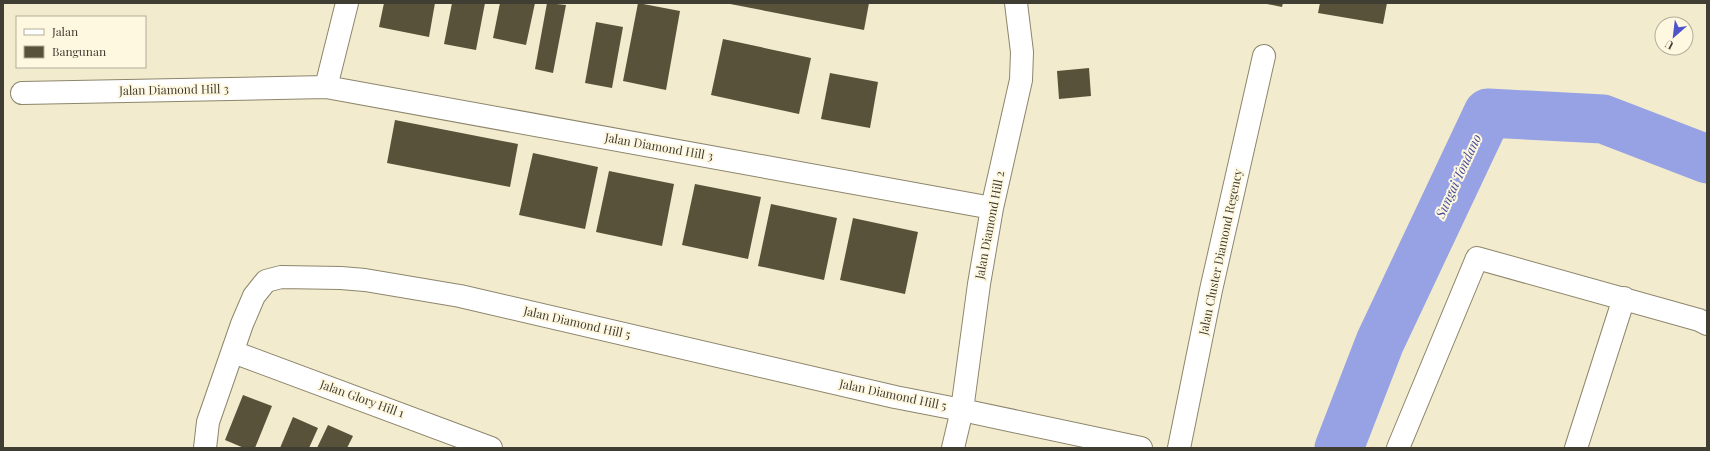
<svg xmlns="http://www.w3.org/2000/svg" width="1710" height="451" font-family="'Playfair Display',serif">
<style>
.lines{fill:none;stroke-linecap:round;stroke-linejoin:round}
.river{stroke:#96a2e3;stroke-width:49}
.building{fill:#59523a}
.minor-casing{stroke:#8d866c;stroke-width:24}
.minor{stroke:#fff;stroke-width:22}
.labels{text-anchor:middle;stroke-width:4;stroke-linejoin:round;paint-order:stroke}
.street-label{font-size:12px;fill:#403d32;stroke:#fff8e1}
.water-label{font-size:13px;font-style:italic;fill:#414997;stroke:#fff8e1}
</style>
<rect width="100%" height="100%" fill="#f3ebce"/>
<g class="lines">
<path class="river" d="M1339,448L1380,342L1488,113L1603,119L1707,159"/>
</g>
<path class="building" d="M384,3H435L429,37L379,27Z
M452,3H485L476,50L444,44Z
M500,3H535L526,45L493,38Z
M547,3L566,5L553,73L535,69Z
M638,3L680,11L666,90L623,81Z
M725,3H869L864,30Z
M1262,3H1283L1282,7Z
M1320,3H1387L1383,24L1318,13Z
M596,22L623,27L612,88L585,83Z
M723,39L811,58L799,114L711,95Z
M1089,68L1091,96L1059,99L1057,71Z
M830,73L878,82L870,128L821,119Z
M395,120L518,144L510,187L387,163Z
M533,153L598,167L585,229L519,215Z
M609,171L674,184L662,246L596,232Z
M695,184L761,197L748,259L682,245Z
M771,204L837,218L824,280L758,266Z
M853,218L918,232L905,294L840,280Z
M243,395L272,406L255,448H244L225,440Z
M293,417L318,428L309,448H280Z
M328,425L353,436L347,448H317Z"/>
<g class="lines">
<g class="minor-casing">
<path id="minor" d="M326,87L347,3
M22,93L326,87L992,208
M233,352L491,448
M205,448L208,422L242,324L254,296L266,281L281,277L341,278L365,280L460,296L895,397L962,410L1141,448
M953,448L962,410L979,284L992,208L1021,80L1022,52L1016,3
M1179,448L1211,290L1264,56
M1398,448L1477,258L1699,320L1707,324
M1576,448L1624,298"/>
</g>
<use href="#minor" class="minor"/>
</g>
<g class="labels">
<g class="street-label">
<text transform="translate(174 90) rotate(-1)" y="4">Jalan Diamond Hill 3</text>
<text transform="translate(659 147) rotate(10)" y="4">Jalan Diamond Hill 3</text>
<text transform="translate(990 225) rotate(-79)" y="4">Jalan Diamond Hill 2</text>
<text transform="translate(1221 252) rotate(-78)" y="4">Jalan Cluster Diamond Regency</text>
<text transform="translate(577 323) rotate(13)" y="4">Jalan Diamond Hill 5</text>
<text transform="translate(893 395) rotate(12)" y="4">Jalan Diamond Hill 5</text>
<text transform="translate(362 399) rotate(20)" y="4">Jalan Glory Hill 1</text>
</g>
<g class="water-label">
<text transform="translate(1458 176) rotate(-65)" y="5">Sungai Tondano</text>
</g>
</g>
<rect width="1710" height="451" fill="none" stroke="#403d32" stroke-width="8"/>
<rect x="16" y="16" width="130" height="52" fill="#fff8e1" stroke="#b3ad9b"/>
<rect x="24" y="29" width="20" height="6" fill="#ffffff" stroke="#b3ad9b"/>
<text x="52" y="36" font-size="12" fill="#403d32">Jalan</text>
<rect x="24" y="46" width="20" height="12" fill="#59523a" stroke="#b3ad9b"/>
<text x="52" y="56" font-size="12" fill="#403d32">Bangunan</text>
<g transform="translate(1674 36) rotate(208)"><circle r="19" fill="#fff8e1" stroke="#b3ad9b"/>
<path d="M0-3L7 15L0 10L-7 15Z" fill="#4e55cb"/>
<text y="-6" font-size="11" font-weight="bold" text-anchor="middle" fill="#403d32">U</text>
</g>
</svg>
